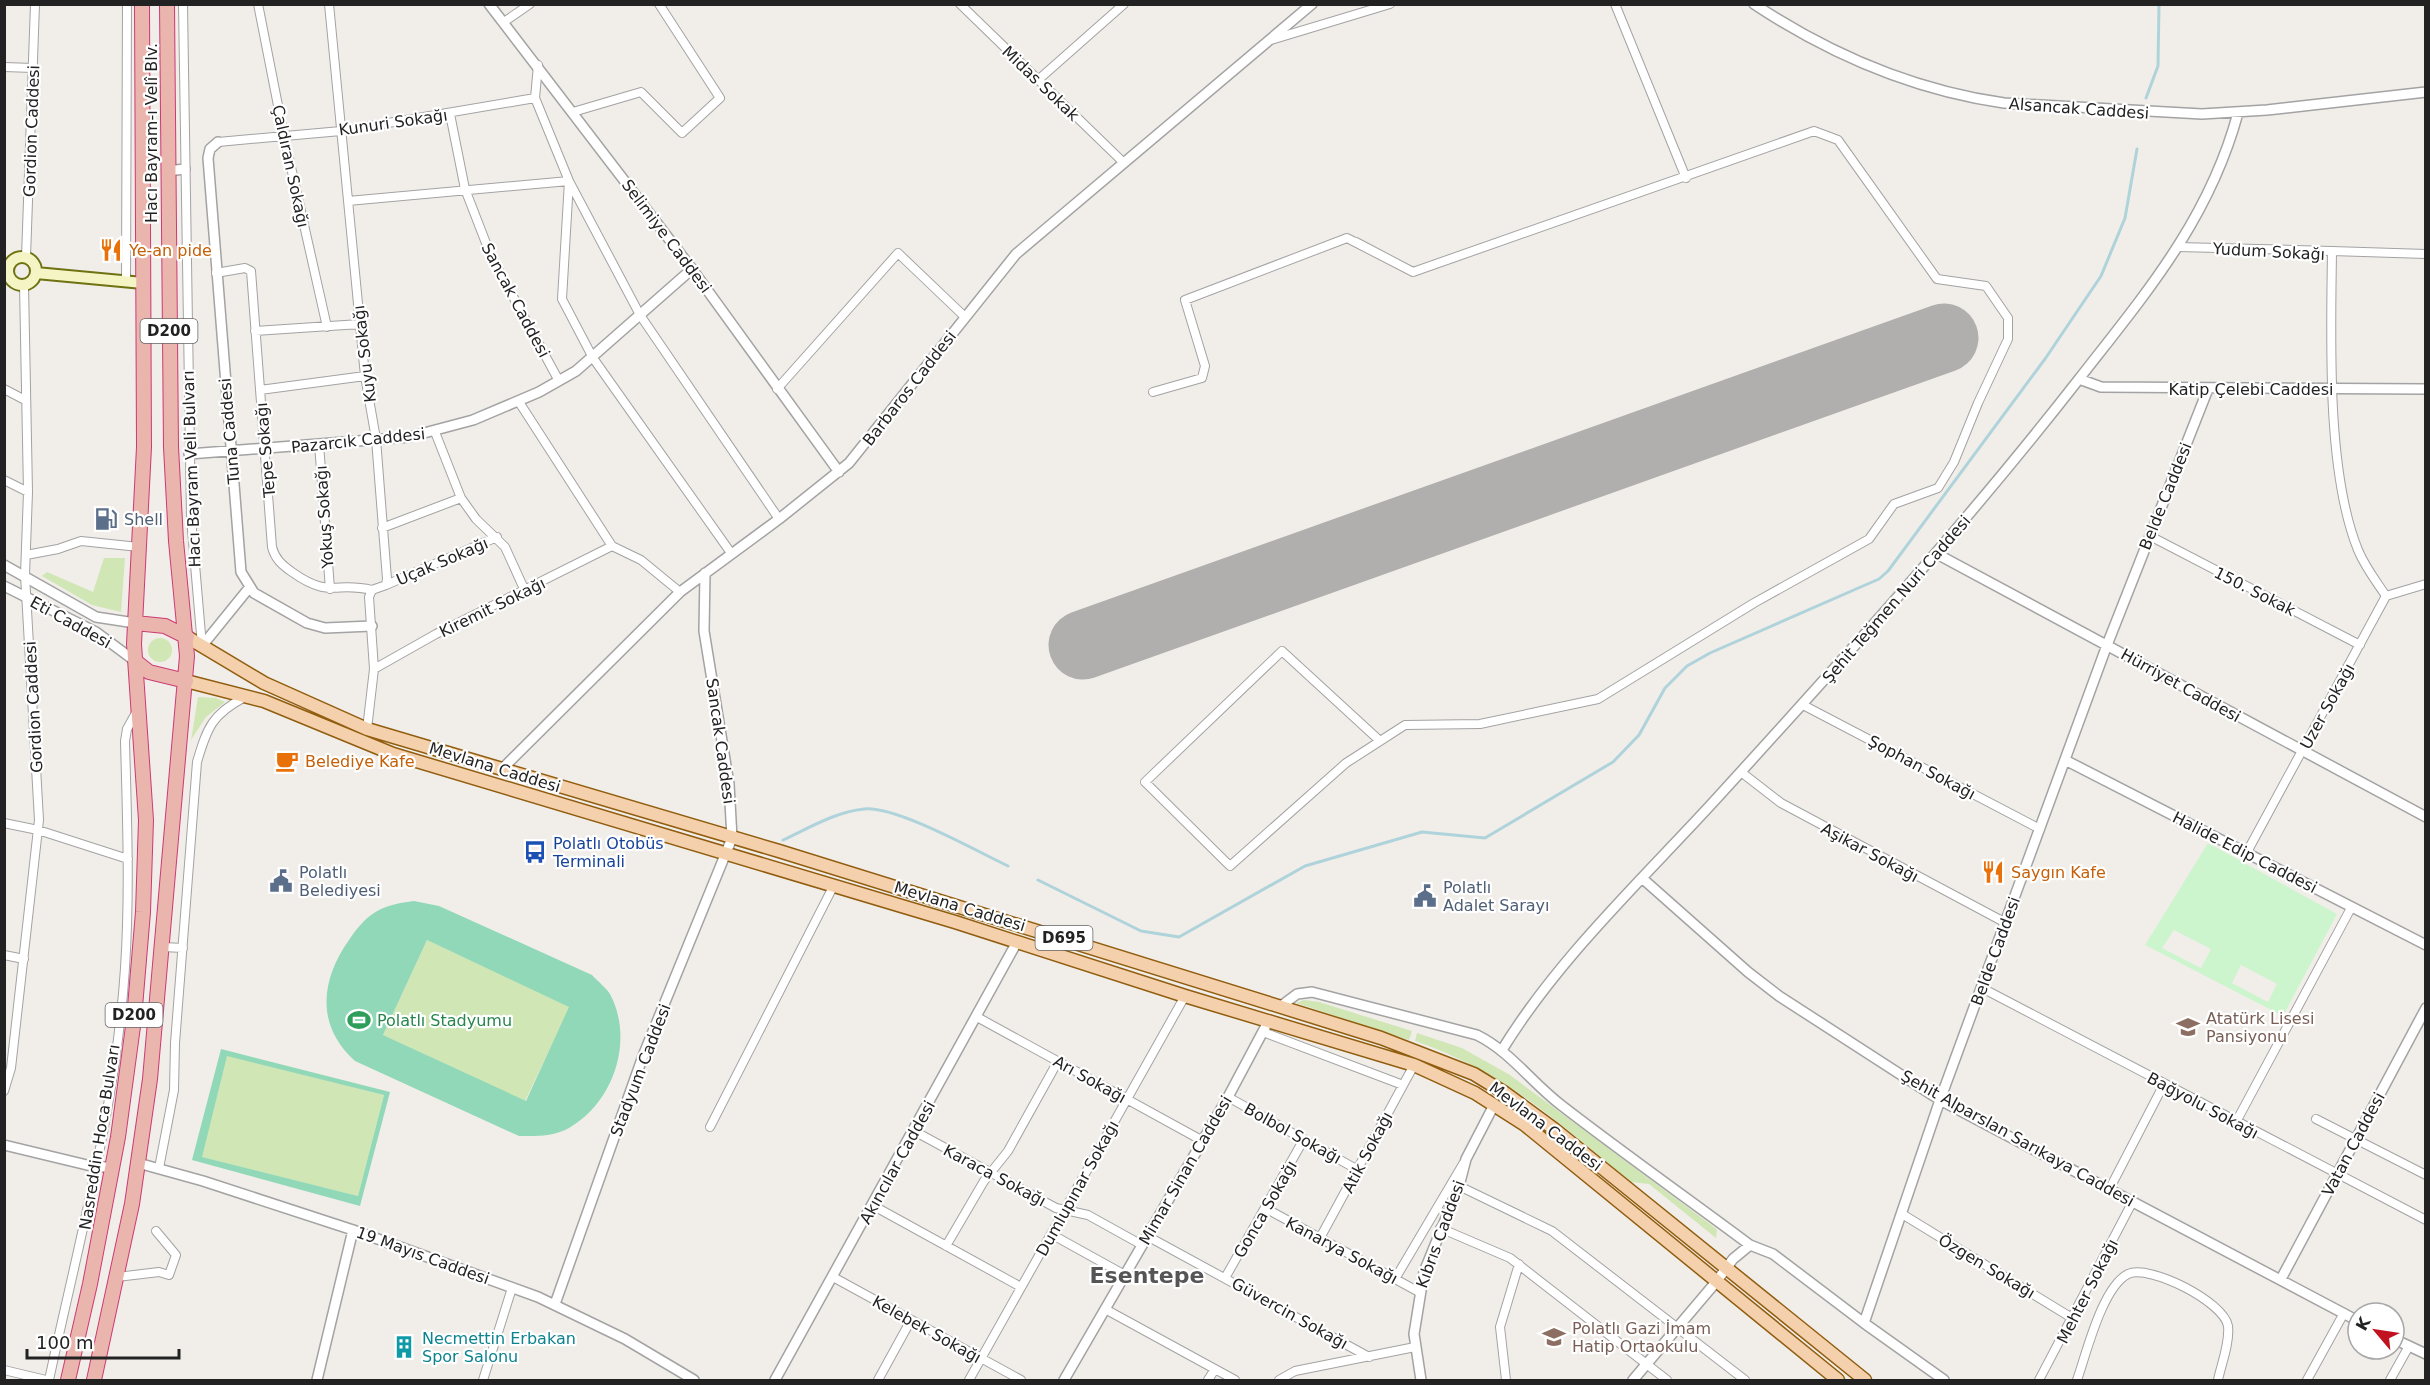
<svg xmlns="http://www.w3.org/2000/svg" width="2430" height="1385" font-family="'DejaVu Sans',sans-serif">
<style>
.grass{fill:#d0e6b5}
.park{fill:#ccf5cd;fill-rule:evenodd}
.pitch{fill:#90d8b7;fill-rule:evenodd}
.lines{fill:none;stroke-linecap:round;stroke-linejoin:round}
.stream{stroke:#afd3da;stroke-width:3}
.runway{stroke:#b0afad;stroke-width:69}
.minor-casing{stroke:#a3a3a3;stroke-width:10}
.tertiary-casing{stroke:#a3a3a3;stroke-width:12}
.secondary-casing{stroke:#6e7210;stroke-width:14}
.primary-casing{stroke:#915d0e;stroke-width:15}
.trunk-casing{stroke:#cc3a76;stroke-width:16}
.minor{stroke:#fff;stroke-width:8}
.tertiary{stroke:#fff;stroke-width:9}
.secondary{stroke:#f5f4c4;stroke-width:10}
.primary{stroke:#f4d0ac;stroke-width:12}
.trunk{stroke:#eab5ac;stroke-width:14}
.labels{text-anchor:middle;stroke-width:4.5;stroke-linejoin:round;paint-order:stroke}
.shield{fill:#fff;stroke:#646464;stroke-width:1.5}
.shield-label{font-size:15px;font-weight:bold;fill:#222}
.street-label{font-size:16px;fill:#222;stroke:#fff}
.food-label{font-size:16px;fill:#c56008;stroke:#fff;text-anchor:start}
.service-label{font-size:16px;fill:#4e5e75;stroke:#fff;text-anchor:start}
.transit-label{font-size:16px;fill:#164399;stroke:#fff;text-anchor:start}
.education-label{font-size:16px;fill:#785e54;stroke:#fff;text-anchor:start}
.leisure-label{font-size:16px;fill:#27864d;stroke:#fff;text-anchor:start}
.culture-label{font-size:16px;fill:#0d838f;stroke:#fff;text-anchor:start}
.district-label{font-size:22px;font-weight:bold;fill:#555;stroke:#fff}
</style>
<rect width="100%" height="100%" fill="#f1eeea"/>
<path class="grass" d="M104,558H125L121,612L92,605L42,576L47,572L93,592Z
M148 650a12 12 0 1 1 24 0a12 12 0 1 1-24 0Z
M198,697L216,698L225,702L206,717L191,740Z
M427,940L570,1007L525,1101L383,1035Z
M1304,1000L1319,1002L1412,1031L1409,1040L1296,1003Z
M1417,1033L1462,1048L1510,1075L1714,1227L1717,1230L1716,1238L1649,1184L1631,1182C1559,1123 1505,1072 1415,1041Z
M227,1055L384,1095L358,1196L201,1157Z"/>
<path class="park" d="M2208,843L2337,914L2283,1016L2145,945ZM2174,930L2211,949L2201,968L2162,948ZM2241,965L2277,984L2268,1002L2232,983Z"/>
<path class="pitch" d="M414,901L439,906L592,975C598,982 607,988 611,996C634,1042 613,1103 569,1128C553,1137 536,1136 519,1136L355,1061C316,1026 320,981 349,940C355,931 364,919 374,913C386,905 400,903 414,901ZM427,940L569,1007L526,1101L383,1035Z
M221,1049L390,1092L360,1206L192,1160ZM227,1056L384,1095L358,1196L202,1157Z"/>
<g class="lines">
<path class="stream" d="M2146,98L2158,66L2159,4
M783,840C809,828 835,812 864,809C897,806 976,851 1008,866
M1038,880L1141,931L1179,937L1305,866L1422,832L1485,838L1613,762L1639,735L1665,688L1687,666L1710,653L1879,579L1888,571L2045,359L2101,276L2125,218L2137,149"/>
<path class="runway" d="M1083,645L1944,338"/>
<g class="minor-casing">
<path id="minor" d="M183,4L191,518L202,646
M258,4L284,136L327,327
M329,4L365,376L376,439L387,579L386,585L372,590L369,597L374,669L367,729
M960,4L1123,162
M1615,4L1686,178
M504,22L530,4
M1271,40L1390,4
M4,67L33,68
M1038,80L1124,4
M535,98L569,181L562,299L593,358L731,553
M573,112L641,92L682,133L720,98L659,4
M450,114L465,189L491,256L559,381
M218,142L341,131L535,98L538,65
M348,201L569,181L640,315L779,519
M2178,247L2332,251C2331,336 2326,471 2358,550C2365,567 2376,581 2386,596
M2332,251L2426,254
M26,257L35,4
M216,273L245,268L251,271L272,547C275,559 282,565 292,572C330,599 335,581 372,590
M126,281L127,4
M255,331L360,324
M4,389L25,400
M777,389L898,253L965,317
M260,390L365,376
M1153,392L1202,378L1205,366L1185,300L1347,238L1413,272L1356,242
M519,402L612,546L641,560L680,592
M435,432L461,498L476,519L505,547L525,591
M319,444L330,589
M4,480L28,492
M382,528L461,498
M2150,536L2360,645
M26,555L58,549L81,541L139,547
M386,585L497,537
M374,669L436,634L612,546
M1803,705L2040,829
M1380,741L1282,651L1145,782L1230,866L1346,763L1405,725L1480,724L1598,699L1754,603L1869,539L1894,504L1938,488L1954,462L1978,403L2008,339V318L1986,286L1937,279L1838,140L1814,131L1413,272
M1741,772L1781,803L2006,923
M4,823L38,830L128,859
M2247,852L2386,596L2426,584
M163,947L183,948
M4,955L24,959
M1982,988L2426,1220
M977,1017L1203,1141
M1263,1032L1403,1085
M4,1091L11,1068L39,820L25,575L28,492L24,285
M1228,1097L1358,1170
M2316,1119L2426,1175
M2236,1122L2351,908
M710,1127L834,885
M914,1131L1056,1208L1088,1215L1142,1245
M159,1168L174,1090L175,1043L197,762C207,728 212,714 245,697
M1459,1186L1552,1231L1745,1380
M2110,1188L2164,1084
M872,1205L1021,1287
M1265,1208L1419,1292
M1902,1214L2072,1318
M1440,1228L1510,1258L1667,1380
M1051,1234L1125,1275
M1147,1236L1369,1357
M1320,1238L1414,1065
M946,1246L984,1181L1008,1151L1058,1061
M117,1277L159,1272L169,1275L176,1255L156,1231
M833,1277L1021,1380
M1225,1278L1304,1139
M1395,1279L1463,1164
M1105,1309L1235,1380
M4,1370L46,1380
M49,1380C78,1245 116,1107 125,968C130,892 127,816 125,741L127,729L137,711
M483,1380L512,1288
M878,1380L911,1320
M969,1380L1185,996
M1208,1380L1215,1369
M1279,1380L1295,1371L1415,1347
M1506,1380L1500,1327L1519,1264
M2039,1380L2133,1201
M2077,1380C2086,1355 2102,1287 2128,1274C2150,1264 2224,1302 2228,1326C2230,1343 2221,1365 2218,1380
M2307,1380L2344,1313
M2390,1380L2409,1346"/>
</g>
<g class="tertiary-casing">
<path id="tertiary" d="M489,4L692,269L839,472
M1754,4C1831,55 1913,90 2004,103L2202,114L2267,110L2426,92
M218,142L210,149L208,158L241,572L254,593L307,623L325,628L372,626
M167,171L185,169
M2079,379L2101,387L2426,389
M189,454L409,437L473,420L539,392L576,371L692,269
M1937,554L2426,817
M4,565L96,617L135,623
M4,586L96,632L135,661
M202,646L249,588
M2065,760L2426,945
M502,769L680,592L779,519L849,463L1016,254L1312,4
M1643,879L1748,972L1779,996L1940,1100L2358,1321
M1281,1006L1297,994L1312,992L1477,1035C1511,1052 1531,1082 1561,1105C1623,1153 1687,1198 1750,1245
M1502,1050C1559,957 1644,878 1717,798C1841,662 1965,525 2079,379C2146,293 2209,220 2238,113
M4,1145L87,1165L113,1168
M138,1163L203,1181L353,1230L538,1297L625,1339L694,1380
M2281,1279L2426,1008
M555,1304L643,1056L732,838L729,784L704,631L705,573
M2394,1339L2426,1354
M317,1380L353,1230
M775,1380L1017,942
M1064,1380L1228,1097L1269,1020
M1421,1380L1414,1334L1424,1272L1459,1186L1466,1159L1494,1105
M1633,1380L1716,1282L1733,1259L1750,1245L1773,1254L1864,1323
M1944,1380L1864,1323L1940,1100L2107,645L2208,389"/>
</g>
<g class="secondary-casing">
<path id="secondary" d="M8 271a14 14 0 1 1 28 0a14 14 0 1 1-28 0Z
M36,273L143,283"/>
</g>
<g class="primary-casing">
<path id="primary" d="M187,637L264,683L367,729L779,851L1381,1038L1474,1074L1505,1093L1554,1129L1865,1380
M186,681L264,701L393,754L955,922L1185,996L1414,1065L1475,1093L1525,1125L1838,1380"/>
</g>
<g class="trunk-casing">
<path id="trunk" d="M135,623L165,626L187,637
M135,661L149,672L186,681
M68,1380L90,1284L118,1137L134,1019L143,912L146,820L134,644L144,447L142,4
M94,1380L132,1204L150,1079L187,656L176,541L171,447L167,4"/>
</g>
<use href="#minor" class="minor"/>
<use href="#tertiary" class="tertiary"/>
<use href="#secondary" class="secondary"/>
<use href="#primary" class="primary"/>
<use href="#trunk" class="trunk"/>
</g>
<defs>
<g id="restaurant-bare" transform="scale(1.8)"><path d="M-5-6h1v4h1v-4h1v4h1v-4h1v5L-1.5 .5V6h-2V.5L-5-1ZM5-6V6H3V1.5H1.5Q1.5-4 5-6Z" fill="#e8710a" stroke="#fff" stroke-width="2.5" paint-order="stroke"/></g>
<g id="fuel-bare" transform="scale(1.8)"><path d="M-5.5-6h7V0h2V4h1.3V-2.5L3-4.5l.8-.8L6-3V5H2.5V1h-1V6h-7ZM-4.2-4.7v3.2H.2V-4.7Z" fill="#5c6f8a" stroke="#fff" stroke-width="2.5" paint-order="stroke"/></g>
<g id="cafe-bare" transform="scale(1.8)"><path d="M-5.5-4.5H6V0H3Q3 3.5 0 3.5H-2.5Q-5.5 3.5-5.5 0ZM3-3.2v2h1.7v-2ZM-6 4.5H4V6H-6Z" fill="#e8710a" stroke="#fff" stroke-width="2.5" paint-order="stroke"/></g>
<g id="bus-bare" transform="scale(1.8)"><path d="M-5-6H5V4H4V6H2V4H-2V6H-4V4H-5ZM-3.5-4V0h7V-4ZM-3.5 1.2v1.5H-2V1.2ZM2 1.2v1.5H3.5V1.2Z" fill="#1a4fb4" stroke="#fff" stroke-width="2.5" paint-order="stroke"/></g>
<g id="civic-bare" transform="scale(1.8)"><path d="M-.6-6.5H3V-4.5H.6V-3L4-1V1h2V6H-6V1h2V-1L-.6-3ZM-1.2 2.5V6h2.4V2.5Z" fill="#5c6f8a" stroke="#fff" stroke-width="2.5" paint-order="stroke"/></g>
<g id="stadium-bare" transform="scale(1.8)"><path d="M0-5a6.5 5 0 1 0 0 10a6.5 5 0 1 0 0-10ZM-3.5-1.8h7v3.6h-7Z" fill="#2e9e5b" stroke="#fff" stroke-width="2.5" paint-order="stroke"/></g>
<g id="school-bare" transform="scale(1.8)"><path d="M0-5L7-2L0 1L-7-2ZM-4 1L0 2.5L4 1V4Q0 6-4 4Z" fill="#8d6e63" stroke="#fff" stroke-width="2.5" paint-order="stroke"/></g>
<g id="building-bare" transform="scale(1.8)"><path d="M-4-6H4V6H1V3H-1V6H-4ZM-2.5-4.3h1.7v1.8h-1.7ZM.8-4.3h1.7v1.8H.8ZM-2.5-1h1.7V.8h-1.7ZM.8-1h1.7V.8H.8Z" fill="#0f9aa8" stroke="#fff" stroke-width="2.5" paint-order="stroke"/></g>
</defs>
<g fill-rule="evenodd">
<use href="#restaurant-bare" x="111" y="250"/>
<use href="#fuel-bare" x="106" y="519"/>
<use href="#cafe-bare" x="287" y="761"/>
<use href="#bus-bare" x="535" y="852"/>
<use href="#restaurant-bare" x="1993" y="872"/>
<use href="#civic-bare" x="281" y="881"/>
<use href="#civic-bare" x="1425" y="896"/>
<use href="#stadium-bare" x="359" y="1020"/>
<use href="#school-bare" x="2188" y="1027"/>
<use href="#school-bare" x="1554" y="1337"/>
<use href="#building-bare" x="404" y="1347"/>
</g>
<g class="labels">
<g class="shield">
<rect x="140.5" y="319" width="57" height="24" rx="4.5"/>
<rect x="1035.5" y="926" width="57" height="24" rx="4.5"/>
<rect x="105.5" y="1003" width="57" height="24" rx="4.5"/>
</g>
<g class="shield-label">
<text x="169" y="336">D200</text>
<text x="1064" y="943">D695</text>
<text x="134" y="1020">D200</text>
</g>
<g class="street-label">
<text transform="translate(1041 83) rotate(44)" y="6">Midas Sokak</text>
<text transform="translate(2079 108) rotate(4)" y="6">Alsancak Caddesi</text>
<text transform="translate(393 122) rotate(-8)" y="6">Kunuri Sokağı</text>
<text transform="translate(31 131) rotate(-88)" y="6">Gordion Caddesi</text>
<text transform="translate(151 133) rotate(-90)" y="6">Hacı Bayram-ı Velî Blv.</text>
<text transform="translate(291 166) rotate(78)" y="6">Çaldıran Sokağı</text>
<text transform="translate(667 236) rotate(53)" y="6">Selimiye Caddesi</text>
<text transform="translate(2269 251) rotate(3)" y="6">Yudum Sokağı</text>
<text transform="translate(516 300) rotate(62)" y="6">Sancak Caddesi</text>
<text transform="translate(364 354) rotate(-97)" y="6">Kuyu Sokağı</text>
<text transform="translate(909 388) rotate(-52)" y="6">Barbaros Caddesi</text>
<text x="2251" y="395">Katip Çelebi Caddesi</text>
<text transform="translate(229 431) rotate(-95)" y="6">Tuna Caddesi</text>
<text transform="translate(358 440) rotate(-6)" y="6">Pazarcık Caddesi</text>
<text transform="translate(265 450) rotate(-95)" y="6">Tepe Sokağı</text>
<text transform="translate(191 469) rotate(-92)" y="6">Hacı Bayram Veli Bulvarı</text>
<text transform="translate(2165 496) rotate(-68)" y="6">Belde Caddesi</text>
<text transform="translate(324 517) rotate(-94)" y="6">Yokuş Sokağı</text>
<text transform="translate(442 561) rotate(-23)" y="6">Uçak Sokağı</text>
<text transform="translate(2255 591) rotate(27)" y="6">150. Sokak</text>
<text transform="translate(1896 599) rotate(-49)" y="6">Şehit Teğmen Nuri Caddesi</text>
<text transform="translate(492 607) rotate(-26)" y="6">Kiremit Sokağı</text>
<text transform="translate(71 622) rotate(29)" y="6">Eti Caddesi</text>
<text transform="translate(2181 685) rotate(29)" y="6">Hürriyet Caddesi</text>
<text transform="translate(2327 706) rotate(-61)" y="6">Uzer Sokağı</text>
<text transform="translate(33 707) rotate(-93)" y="6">Gordion Caddesi</text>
<text transform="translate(721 741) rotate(82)" y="6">Sancak Caddesi</text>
<text transform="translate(495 767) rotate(17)" y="6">Mevlana Caddesi</text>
<text transform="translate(1922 767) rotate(28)" y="6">Şophan Sokağı</text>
<text transform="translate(1870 852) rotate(28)" y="6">Aşikar Sokağı</text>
<text transform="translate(2245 852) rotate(27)" y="6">Halide Edip Caddesi</text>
<text transform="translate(960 906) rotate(17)" y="6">Mevlana Caddesi</text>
<text transform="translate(1995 951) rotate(-70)" y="6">Belde Caddesi</text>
<text transform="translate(640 1070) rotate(-69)" y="6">Stadyum Caddesi</text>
<text transform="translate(1090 1079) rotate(29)" y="6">Arı Sokağı</text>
<text transform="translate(2203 1105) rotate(28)" y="6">Bağyolu Sokağı</text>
<text transform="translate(1546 1126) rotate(37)" y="6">Mevlana Caddesi</text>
<text transform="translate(1293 1133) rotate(29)" y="6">Bolbol Sokağı</text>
<text transform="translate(99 1137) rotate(-81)" y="6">Nasreddin Hoca Bulvarı</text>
<text transform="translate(2018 1138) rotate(29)" y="6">Şehit Alparslan Sarıkaya Caddesi</text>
<text transform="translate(2353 1144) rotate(-62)" y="6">Vatan Caddesi</text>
<text transform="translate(1367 1152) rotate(-62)" y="6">Atik Sokağı</text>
<text transform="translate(897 1162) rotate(-61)" y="6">Akıncılar Caddesi</text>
<text transform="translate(1185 1170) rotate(-60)" y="6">Mimar Sinan Caddesi</text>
<text transform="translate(995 1175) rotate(28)" y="6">Karaca Sokağı</text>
<text transform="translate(1077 1188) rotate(-61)" y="6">Dumlupınar Sokağı</text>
<text transform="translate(1265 1209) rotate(-60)" y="6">Gonca Sokağı</text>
<text transform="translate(1440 1234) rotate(-70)" y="6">Kıbrıs Caddesi</text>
<text transform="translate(1342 1250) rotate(28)" y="6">Kanarya Sokağı</text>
<text transform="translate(423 1255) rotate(20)" y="6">19 Mayıs Caddesi</text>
<text transform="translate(1987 1266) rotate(31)" y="6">Özgen Sokağı</text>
<text transform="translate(2087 1291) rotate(-63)" y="6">Mehter Sokağı</text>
<text transform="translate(1290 1313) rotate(29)" y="6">Güvercin Sokağı</text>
<text transform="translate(927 1329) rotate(29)" y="6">Kelebek Sokağı</text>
</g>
<g class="food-label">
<text x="129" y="256">Ye-an pide</text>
<text x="305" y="767">Belediye Kafe</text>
<text x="2011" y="878">Saygın Kafe</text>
</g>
<g class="service-label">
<text x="124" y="525">Shell</text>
<text x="299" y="878">Polatlı<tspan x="299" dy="18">Belediyesi</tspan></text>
<text x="1443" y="893">Polatlı<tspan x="1443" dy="18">Adalet Sarayı</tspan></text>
</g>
<g class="transit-label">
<text x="553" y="849">Polatlı Otobüs<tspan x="553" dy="18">Terminali</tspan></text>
</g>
<g class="education-label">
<text x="2206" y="1024">Atatürk Lisesi<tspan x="2206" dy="18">Pansiyonu</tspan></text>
<text x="1572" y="1334">Polatlı Gazi İmam<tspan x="1572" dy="18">Hatip Ortaokulu</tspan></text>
</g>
<g class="leisure-label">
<text x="377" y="1026">Polatlı Stadyumu</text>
</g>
<g class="culture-label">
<text x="422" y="1344">Necmettin Erbakan<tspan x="422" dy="18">Spor Salonu</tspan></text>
</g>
<g class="district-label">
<text x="1147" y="1283">Esentepe</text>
</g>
</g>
<rect width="2430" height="1385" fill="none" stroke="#222222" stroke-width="12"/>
<g transform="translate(2376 1331) rotate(299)"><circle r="28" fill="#ffffff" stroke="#a7a7a7" stroke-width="1.5"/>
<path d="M0-4.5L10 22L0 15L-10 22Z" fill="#c1131f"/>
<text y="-9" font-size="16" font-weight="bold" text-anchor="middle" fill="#222222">K</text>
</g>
<path d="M27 1349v9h152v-9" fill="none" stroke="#222222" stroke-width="3"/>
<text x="36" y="1349" font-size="18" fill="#222222" stroke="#ffffff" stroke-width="4.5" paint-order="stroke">100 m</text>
</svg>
